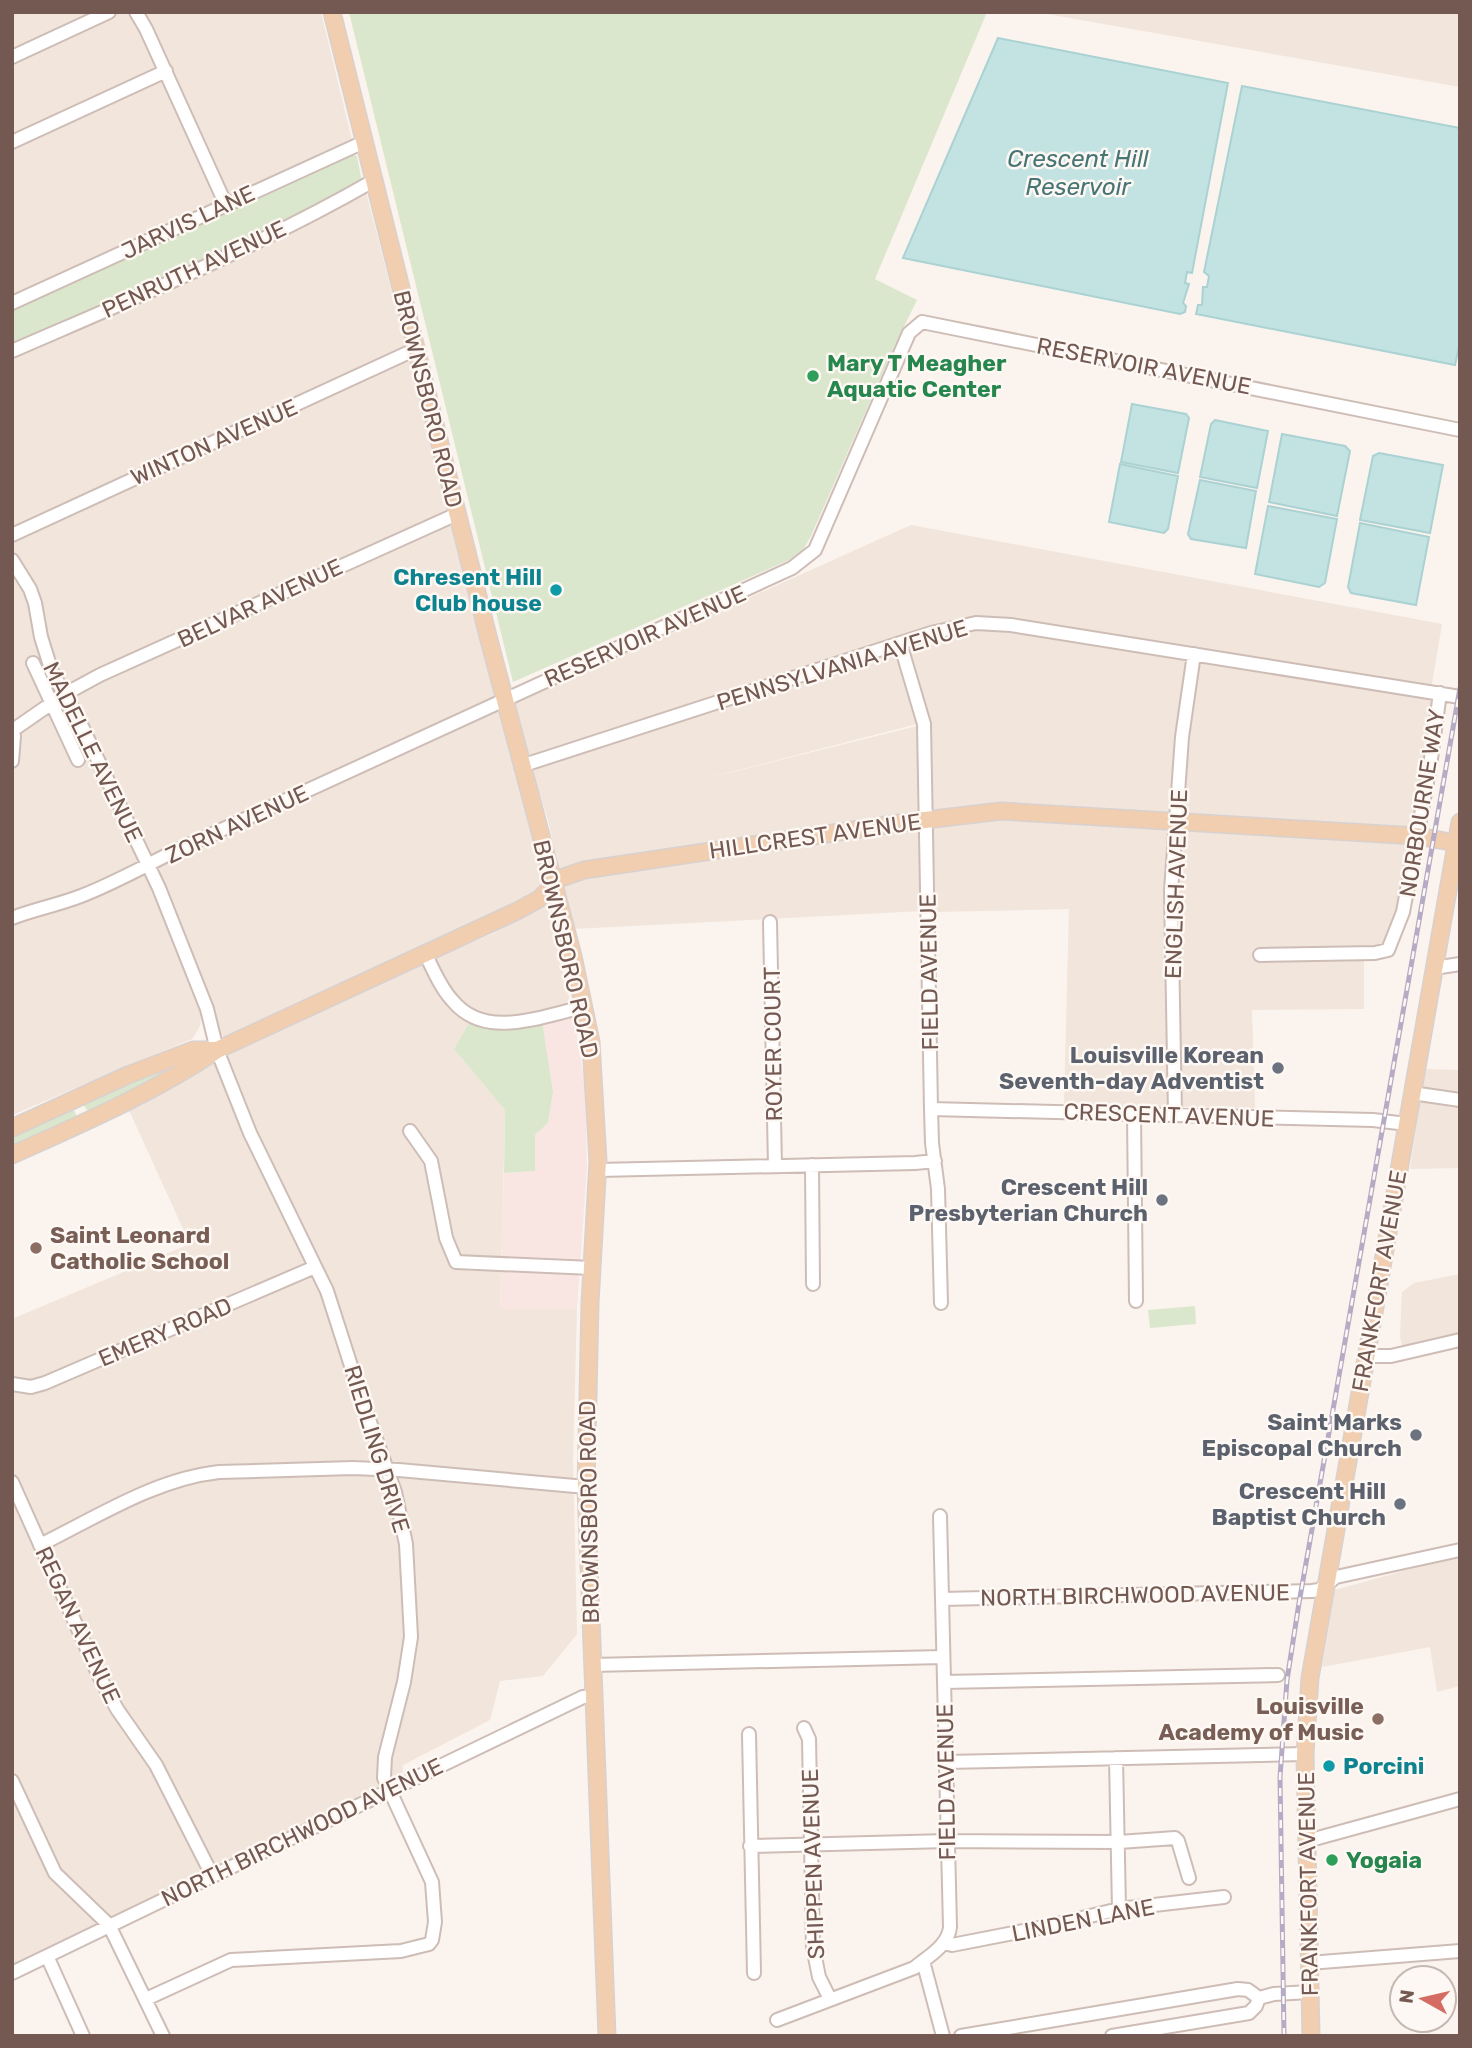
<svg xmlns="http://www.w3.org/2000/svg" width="1472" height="2048" font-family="Rubik,sans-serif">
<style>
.residential{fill:#f1e5dc}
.commercial{fill:#f9e6e2}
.green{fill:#dbe7cc}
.water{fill:#c3e2e2;stroke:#abd2d3;stroke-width:2}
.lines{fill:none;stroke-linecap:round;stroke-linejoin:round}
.minor-casing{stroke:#cebdb6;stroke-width:16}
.major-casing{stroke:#d8d1cf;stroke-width:19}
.minor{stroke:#fff;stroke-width:12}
.major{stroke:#f0ceaf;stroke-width:16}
.rail-casing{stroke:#b5abc4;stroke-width:5}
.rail{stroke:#fdf8f3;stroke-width:2.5;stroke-dasharray:8;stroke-linecap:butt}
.leisure-dot{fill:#2e9e5b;stroke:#fdf8f3;stroke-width:2.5}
.culture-dot{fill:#0f9aa8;stroke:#fdf8f3;stroke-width:2.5}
.worship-dot{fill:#6b7280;stroke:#fdf8f3;stroke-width:2.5}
.education-dot{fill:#8d6e63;stroke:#fdf8f3;stroke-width:2.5}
.labels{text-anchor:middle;stroke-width:5;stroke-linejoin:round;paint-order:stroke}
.street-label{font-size:23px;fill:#745952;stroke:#fdf8f3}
.leisure-label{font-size:23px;font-weight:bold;fill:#27864d;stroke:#fdf8f3;text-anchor:start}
.culture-label{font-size:23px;font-weight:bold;fill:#0d838f;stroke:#fdf8f3;text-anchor:end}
.worship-label{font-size:23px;font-weight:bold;fill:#5b616d;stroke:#fdf8f3;text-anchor:end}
.education-label{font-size:23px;font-weight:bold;fill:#785e54;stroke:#fdf8f3;text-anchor:start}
.water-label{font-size:24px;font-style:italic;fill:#477576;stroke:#fdf8f3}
</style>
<rect width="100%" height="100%" fill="#fbf3ed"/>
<path class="residential" d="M12,12H321L352,140L12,297Z
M1036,12H1460V87Z
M366,192L541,871L542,883L533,893L504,911L394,964L224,1037L219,1034L49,654L32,584L12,553V354Z
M911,525L1442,624L1432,683L1434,703L1402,905L1386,945L1364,950V1009L1252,1010L1255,1108L1064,1105L1069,909L933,912L928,721L688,783L917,726L922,911L573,929L548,820L510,705Z
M12,569L24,589L31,610L39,660L146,873L201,1014L200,1026L192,1039L12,1115Z
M538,905L547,906L573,1014L505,1031L469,1023L454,1049L505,1110L500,1309H577L573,1459L577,1634L543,1676L500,1681L490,1720L403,1765L402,1779L286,1833L12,1969V1319L190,1244L128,1108L226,1053L401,973L492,934Z
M1460,1043V1168L1410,1169L1425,1069L1458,1070Z
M1460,1274V1337L1403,1349L1400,1337L1402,1292L1414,1283Z
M1460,1558V1686L1437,1692L1430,1647L1322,1667L1335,1590L1418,1567Z"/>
<path class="commercial" d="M573,1014L585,1082L587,1167L577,1309H500L504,1173L535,1171V1135L548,1123L553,1092L542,1020Z"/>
<path class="green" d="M349,12H987L875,279L917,300L895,345L811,536L803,550L789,560L513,682Z
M350,154L357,156L362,182L253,238L12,343V308Z
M542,1020L553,1092L548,1123L535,1135V1171L504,1173L505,1110L454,1049L469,1023L505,1031Z
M199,1057L89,1113L83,1104L135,1077Z
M73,1108L77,1117L12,1151V1131Z
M1195,1306L1196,1324L1150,1328L1148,1310Z"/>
<path class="water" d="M998,38L1228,83L1192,273L1187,272L1185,283L1189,284L1183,303L1186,306L1185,312L1180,314L903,258Z
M1242,86L1460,128V342L1455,365L1196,314L1198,305H1202L1203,287H1207L1209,276L1204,272Z
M1132,404L1186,414L1189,418L1178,473L1121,462Z
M1215,420L1268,431L1257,488L1200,477L1211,424Z
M1282,434L1345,446L1350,451L1337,516L1269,502Z
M1379,453L1443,465L1430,533L1360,520L1373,456Z
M1120,464L1178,476L1168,529L1164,533L1109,522Z
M1200,480L1256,491L1246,548L1191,539L1188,534Z
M1268,506L1337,519L1325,583L1319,587L1255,574Z
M1360,523L1429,537L1416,605L1351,593L1348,587Z"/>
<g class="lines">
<g class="minor-casing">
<path id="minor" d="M136,12L146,29L226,205
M12,57L109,12
M12,142L166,71
M12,303L364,142
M12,351C134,298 258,247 373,181
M12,535L416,349
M12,560L30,589L35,603L41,637L52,672L77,716L159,888L207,1009L217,1050L250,1133L327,1291L362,1400L395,1492L406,1544L411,1637L404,1682L385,1757L384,1778L432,1882L435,1922L432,1940L429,1944L401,1951L231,1960L146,1999
M900,643L924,724L931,1109L932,1143L938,1189L941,1303
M33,663L78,760
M12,730L14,736L12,761
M13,730L65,694L100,675L457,514
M521,766L931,633L976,623L1011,625L1460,697
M12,918C35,909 58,905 81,896C112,884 141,868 171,853L792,568L815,550L909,333L922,322L1460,430
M770,922L775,1166
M425,953C433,969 440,987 452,1000C485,1041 541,1016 584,1007
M1260,955L1375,953L1388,950L1403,912L1430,766L1440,693
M1434,968L1460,964
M1412,1093L1460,1100
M931,1109L1373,1120L1407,1124
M1134,1114L1136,1301
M1175,1115L1171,891L1182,737L1194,654
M410,1131L431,1161L446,1238L456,1262L592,1268
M812,1165L813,1284
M598,1170L915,1163L935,1161
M1365,1356H1391L1460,1340
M12,1384L31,1387L45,1383L315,1267
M12,1482L100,1678L117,1709L156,1765L212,1875
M940,1516L950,1927C949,1942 934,1953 923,1961L943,2036
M40,1545C97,1517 155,1479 219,1472L353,1468L399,1470L586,1487
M942,1599L1312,1591L1319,1590L1336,1577L1460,1550
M592,1665L943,1657
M944,1682L1278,1675
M804,1728L809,1739L813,1947L819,1977L830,1999
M749,1734L754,1973
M1116,1758L1119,1909
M946,1762L1305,1754
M12,1781L55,1873L109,1925L163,2036
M1307,1841L1460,1799
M750,1846L948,1841L1119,1842L1175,1838L1178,1841L1189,1878
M943,1943L952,1945L1049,1926L1119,1909L1224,1897
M47,1956L83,2036
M1309,1963L1460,1951
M12,1973L583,1697L594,1696
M1259,1998L1274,1994L1310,1992
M777,2020L914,1968L923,1961
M961,2036L1238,1989L1248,1990L1259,1998L1256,2006L1249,2013L1112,2036"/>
</g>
<g class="major-casing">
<path id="major" d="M332,12L489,640L573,956L591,1042L598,1161L590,1303L586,1487L607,2036
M12,1128L128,1075L193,1050H217
M12,1155C81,1124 153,1093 217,1050L517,911L539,899L561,878L584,870L900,823L1001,811L1417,836L1456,843
M1311,2036L1305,1754L1310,1678L1460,822"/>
</g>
<use href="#minor" class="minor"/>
<use href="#major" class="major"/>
<g class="rail-casing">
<path id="rail" d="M1284,2036L1280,1777L1287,1680L1299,1603L1460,688"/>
</g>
<use href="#rail" class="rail"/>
</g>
<g class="leisure-dot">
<circle cx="813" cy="376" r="7"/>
<circle cx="1332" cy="1860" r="7"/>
</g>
<g class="culture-dot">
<circle cx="556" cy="590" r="7"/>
<circle cx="1329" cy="1766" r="7"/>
</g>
<g class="worship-dot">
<circle cx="1278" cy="1068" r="7"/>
<circle cx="1162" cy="1200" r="7"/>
<circle cx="1416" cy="1435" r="7"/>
<circle cx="1400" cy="1504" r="7"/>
</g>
<g class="education-dot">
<circle cx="36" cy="1248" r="7"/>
<circle cx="1378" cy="1719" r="7"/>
</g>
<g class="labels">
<g class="street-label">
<text transform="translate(188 222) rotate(-25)" y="8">JARVIS LANE</text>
<text transform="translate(194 269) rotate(-25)" y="8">PENRUTH AVENUE</text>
<text transform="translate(1144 366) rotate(11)" y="8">RESERVOIR AVENUE</text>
<text transform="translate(428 399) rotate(76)" y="8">BROWNSBORO ROAD</text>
<text transform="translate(214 442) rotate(-24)" y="8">WINTON AVENUE</text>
<text transform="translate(260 603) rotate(-25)" y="8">BELVAR AVENUE</text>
<text transform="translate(645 636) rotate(-24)" y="8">RESERVOIR AVENUE</text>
<text transform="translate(842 665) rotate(-17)" y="8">PENNSYLVANIA AVENUE</text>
<text transform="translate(93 752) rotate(64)" y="8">MADELLE AVENUE</text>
<text transform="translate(1422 803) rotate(-81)" y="8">NORBOURNE WAY</text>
<text transform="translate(237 824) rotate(-25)" y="8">ZORN AVENUE</text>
<text transform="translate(815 836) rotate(-8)" y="8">HILLCREST AVENUE</text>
<text transform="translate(1176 884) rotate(-88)" y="8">ENGLISH AVENUE</text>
<text transform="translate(566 949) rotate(77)" y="8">BROWNSBORO ROAD</text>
<text transform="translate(929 972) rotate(-91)" y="8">FIELD AVENUE</text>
<text transform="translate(773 1044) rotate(-91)" y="8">ROYER COURT</text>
<text transform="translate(1169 1115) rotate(2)" y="8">CRESCENT AVENUE</text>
<text transform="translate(1379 1281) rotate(-80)" y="8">FRANKFORT AVENUE</text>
<text transform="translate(165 1332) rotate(-23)" y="8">EMERY ROAD</text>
<text transform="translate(377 1449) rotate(73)" y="8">RIEDLING DRIVE</text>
<text transform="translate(589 1512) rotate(-91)" y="8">BROWNSBORO ROAD</text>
<text transform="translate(1135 1595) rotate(-1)" y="8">NORTH BIRCHWOOD AVENUE</text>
<text transform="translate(78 1625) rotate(65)" y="8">REGAN AVENUE</text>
<text transform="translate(946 1782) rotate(-91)" y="8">FIELD AVENUE</text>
<text transform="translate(302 1832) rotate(-26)" y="8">NORTH BIRCHWOOD AVENUE</text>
<text transform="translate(813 1864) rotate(-92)" y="8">SHIPPEN AVENUE</text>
<text transform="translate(1308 1884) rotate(-91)" y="8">FRANKFORT AVENUE</text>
<text transform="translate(1083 1920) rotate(-11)" y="8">LINDEN LANE</text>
</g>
<g class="leisure-label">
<text x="827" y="371">Mary T Meagher<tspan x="827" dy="26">Aquatic Center</tspan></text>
<text x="1346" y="1868">Yogaia</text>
</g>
<g class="culture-label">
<text x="542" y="585">Chresent Hill<tspan x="542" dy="26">Club house</tspan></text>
<text x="1343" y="1774" text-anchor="start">Porcini</text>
</g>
<g class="worship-label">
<text x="1264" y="1063">Louisville Korean<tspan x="1264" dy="26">Seventh-day Adventist</tspan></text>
<text x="1148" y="1195">Crescent Hill<tspan x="1148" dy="26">Presbyterian Church</tspan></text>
<text x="1402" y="1430">Saint Marks<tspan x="1402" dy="26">Episcopal Church</tspan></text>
<text x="1386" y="1499">Crescent Hill<tspan x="1386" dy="26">Baptist Church</tspan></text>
</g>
<g class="education-label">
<text x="50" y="1243">Saint Leonard<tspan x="50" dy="26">Catholic School</tspan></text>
<text x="1364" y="1714" text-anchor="end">Louisville<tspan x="1364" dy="26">Academy of Music</tspan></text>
</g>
<g class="water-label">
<text x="1078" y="167">Crescent Hill<tspan x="1078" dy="28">Reservoir</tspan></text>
</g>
</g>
<rect width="1472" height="2048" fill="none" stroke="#745952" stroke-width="28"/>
<g transform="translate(1423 1999) rotate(278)"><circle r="33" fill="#fdf8f3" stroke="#c6b8b3" stroke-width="2"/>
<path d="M0-5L12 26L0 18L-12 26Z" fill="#d46c63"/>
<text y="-10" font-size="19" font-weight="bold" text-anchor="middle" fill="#745952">N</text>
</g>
</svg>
